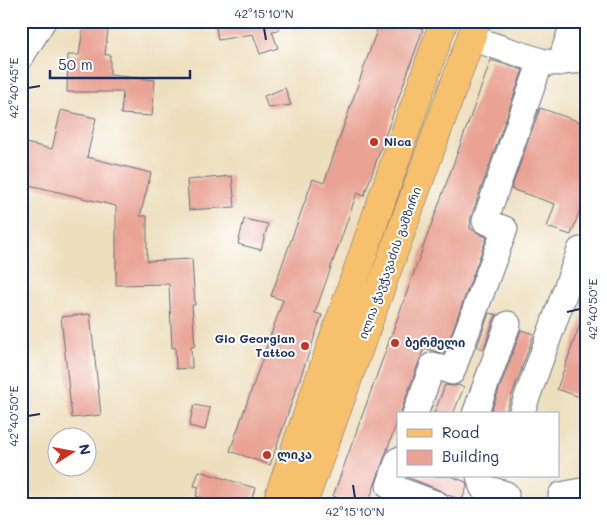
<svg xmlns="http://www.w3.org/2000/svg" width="607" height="525" font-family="Mali,'Noto Sans Georgian',sans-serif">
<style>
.building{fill:#e9a293}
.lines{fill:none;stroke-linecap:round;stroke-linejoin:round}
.minor-casing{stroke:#646c7f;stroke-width:27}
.major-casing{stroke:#646c7f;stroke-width:29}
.minor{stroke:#fff;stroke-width:25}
.major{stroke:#f7c06c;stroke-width:28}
.ticks{fill:none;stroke:#1b2f5e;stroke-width:2}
.poi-dot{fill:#c8321e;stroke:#fff;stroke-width:2}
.labels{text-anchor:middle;stroke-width:4;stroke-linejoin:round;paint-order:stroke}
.poi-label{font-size:12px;font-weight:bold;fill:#1b2f5e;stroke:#fff;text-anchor:start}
.street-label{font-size:12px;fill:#1b2f5e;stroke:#fff}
.neatline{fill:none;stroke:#1b2f5e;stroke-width:2}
.ticks-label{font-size:12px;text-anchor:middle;fill:#1b2f5e}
</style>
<rect width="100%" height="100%" fill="#fff"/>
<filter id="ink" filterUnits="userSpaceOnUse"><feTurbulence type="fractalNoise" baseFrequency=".02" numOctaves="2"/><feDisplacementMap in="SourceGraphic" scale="10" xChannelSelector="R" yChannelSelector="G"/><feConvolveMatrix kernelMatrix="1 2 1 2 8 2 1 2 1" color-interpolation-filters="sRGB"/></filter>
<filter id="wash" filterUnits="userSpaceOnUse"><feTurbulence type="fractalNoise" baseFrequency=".0096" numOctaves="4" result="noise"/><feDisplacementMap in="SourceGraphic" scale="20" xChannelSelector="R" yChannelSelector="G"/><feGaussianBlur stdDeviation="1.12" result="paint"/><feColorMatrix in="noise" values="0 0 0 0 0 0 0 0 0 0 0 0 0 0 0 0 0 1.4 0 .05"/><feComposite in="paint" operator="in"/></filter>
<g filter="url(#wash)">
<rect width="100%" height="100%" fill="#eddebc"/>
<g id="blocks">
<path class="building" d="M84,21H109L105,55H110V75L155,80L152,116L121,114L123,92H67L68,55H79Z
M215,21H279V30L272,31L278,48L260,54L253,34L218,40Z
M380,21H401L423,29L364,196L357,193L315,313L322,315L270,465L230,451L283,300L271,296L313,179L324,183Z
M491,60L523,70L471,217L470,228L480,234L487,237L444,354L424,348L400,414H398V419L368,504H355L333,496Z
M285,88L291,105L268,108L264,96Z
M540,108L586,124V193L571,235L547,227L555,204L511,189Z
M61,110L96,118L87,157L151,173L140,216H147V261L192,259L195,305H192L195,346L191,347L192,368L176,369L175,347L172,348L169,284L116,285V206L21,183V142L52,149Z
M232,176L235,207L189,210L187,180Z
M244,219L268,224L261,250L238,244Z
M489,313L497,315L494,319L484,349L477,347Z
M90,314L101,415L72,418L61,317Z
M583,315H586V399L557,389Z
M521,330L534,334L507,409V414H490Z
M445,385L454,386L458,385L464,387L453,414H434Z
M194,405L210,408L205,430L189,426Z
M199,471L255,488L250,504H201L202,498L196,496L199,487L194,486Z
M408,476H451L466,482L467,487L462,500L448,495L442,491L407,477Z"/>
</g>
</g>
<g filter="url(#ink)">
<use href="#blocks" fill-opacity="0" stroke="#646c7f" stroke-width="1"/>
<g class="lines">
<g class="minor-casing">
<path id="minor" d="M471,38L541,61L552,63L586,60
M21,57L43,21
M560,63L574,21
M415,414L433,365L452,372L505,229L485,221L541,61
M475,414L508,324
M521,414L580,250
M398,460L389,486L437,504
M479,476L482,487L506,494
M562,504L561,495L586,490"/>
</g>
<g class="major-casing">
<path id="major" d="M276,504L444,21
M303,504L477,21"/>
</g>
<use href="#minor" class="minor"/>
<use href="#major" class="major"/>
</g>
</g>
<path class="ticks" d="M264,28L266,40M28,88L40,86M567,312L580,309M28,416L40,414M353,485L355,498"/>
<g class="poi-dot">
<circle cx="374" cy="142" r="5"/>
<circle cx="395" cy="343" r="5"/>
<circle cx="305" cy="346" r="5"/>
<circle cx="267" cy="455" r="5"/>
</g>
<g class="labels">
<g class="poi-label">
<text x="384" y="146">Nica</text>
<text x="295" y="343" text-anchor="end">Gio Georgian<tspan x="295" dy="14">Tattoo</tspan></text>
<text x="405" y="347">ბერმელი</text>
<text x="277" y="459">ლიკა</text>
</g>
<g class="street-label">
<text transform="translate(390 263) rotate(-70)" y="4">ილია ჭავჭავაძის გამზირი</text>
</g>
</g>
<rect width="607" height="525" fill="none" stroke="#fff" stroke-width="55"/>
<rect x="397" y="412" width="162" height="65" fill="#ffffff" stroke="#a4acbf"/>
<rect x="407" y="429" width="25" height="8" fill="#f7c06c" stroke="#a4acbf"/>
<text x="442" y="438" font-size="15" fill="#1b2f5e">Road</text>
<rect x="407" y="450" width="25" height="15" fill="#e9a293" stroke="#a4acbf"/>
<text x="442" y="462" font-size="15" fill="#1b2f5e">Building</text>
<g transform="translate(72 452) rotate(79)"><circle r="24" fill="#ffffff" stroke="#a4acbf"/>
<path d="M0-4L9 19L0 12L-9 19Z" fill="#c8321e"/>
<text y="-8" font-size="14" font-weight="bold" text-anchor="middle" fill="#1b2f5e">N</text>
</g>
<path d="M50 70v8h140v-8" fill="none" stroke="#1b2f5e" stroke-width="2.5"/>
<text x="58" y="70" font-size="15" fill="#1b2f5e" stroke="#ffffff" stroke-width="4" paint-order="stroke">50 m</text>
<rect x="28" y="28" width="552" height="470" class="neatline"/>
<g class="ticks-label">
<text x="264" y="18">42°15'10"N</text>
<text transform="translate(14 88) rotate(-90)" y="4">42°40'45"E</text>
<text transform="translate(593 309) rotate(-90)" y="4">42°40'50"E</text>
<text transform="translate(14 416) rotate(-90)" y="4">42°40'50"E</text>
<text x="355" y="516">42°15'10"N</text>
</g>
</svg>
